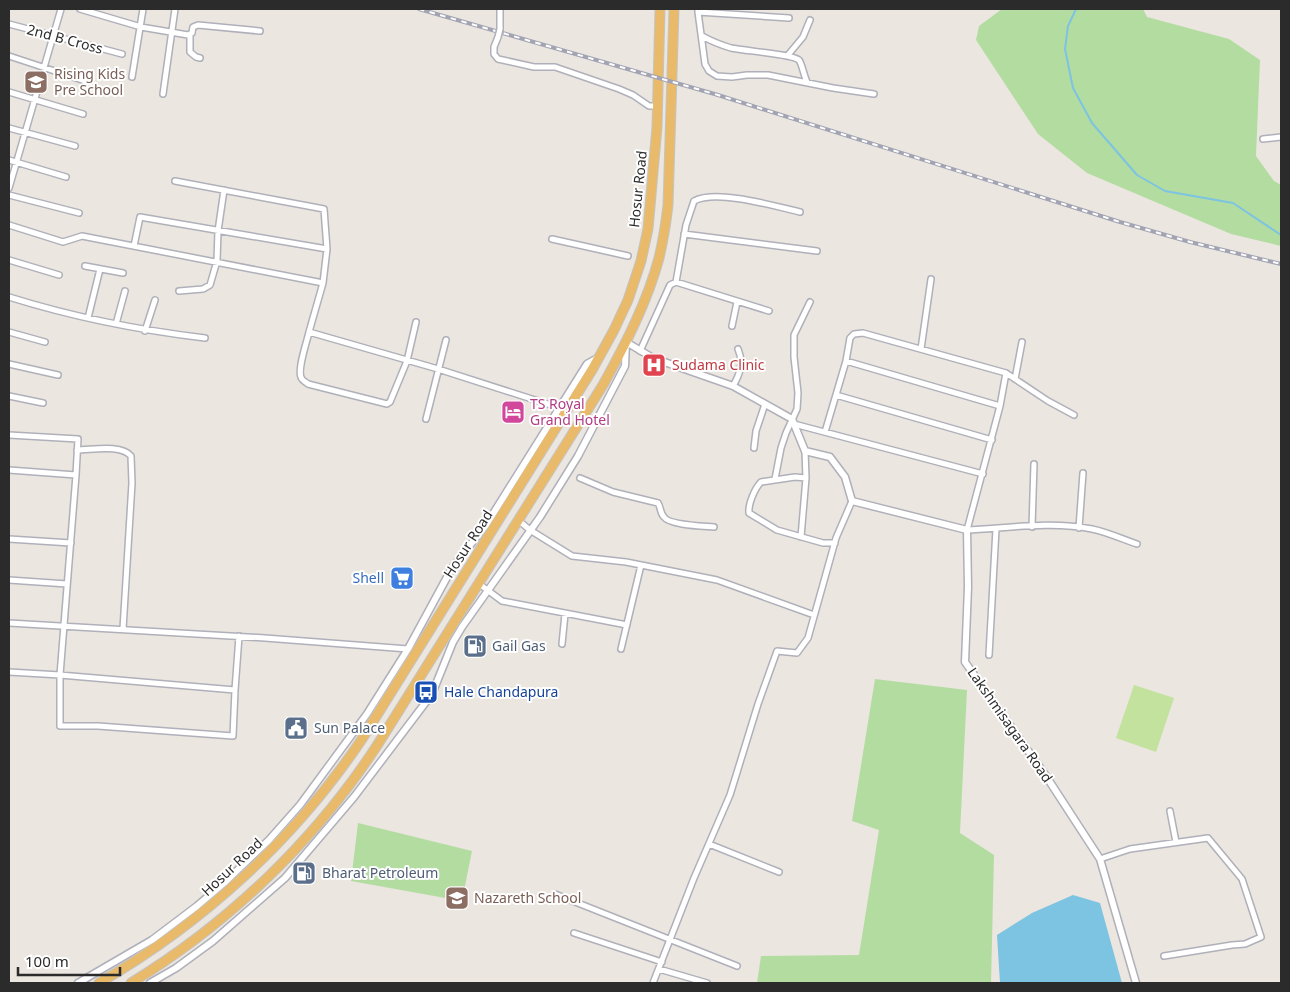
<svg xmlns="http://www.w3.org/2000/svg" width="1290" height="992" font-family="'Noto Sans',sans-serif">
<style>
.green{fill:#b3dca1}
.pitch{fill:#c2e29e}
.water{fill:#7dc3e2}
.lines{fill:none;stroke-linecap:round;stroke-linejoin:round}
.stream{stroke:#7dc3e2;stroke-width:2}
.minor-casing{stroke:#afb0ba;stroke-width:8}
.tertiary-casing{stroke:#afb0ba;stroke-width:9}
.trunk-casing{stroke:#c4c4c4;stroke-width:11}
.minor{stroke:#fff;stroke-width:5}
.tertiary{stroke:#fff;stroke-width:6}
.trunk{stroke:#e8ba6a;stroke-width:9}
.rail-casing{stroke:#a2a4b3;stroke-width:4}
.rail{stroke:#fff;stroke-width:2;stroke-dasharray:5.5;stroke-linecap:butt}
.minor-bridge-casing{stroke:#afb0ba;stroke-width:8;stroke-linecap:butt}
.minor-bridge{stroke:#fff;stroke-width:5}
.labels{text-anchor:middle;stroke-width:4;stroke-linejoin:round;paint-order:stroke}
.street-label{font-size:14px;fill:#2b2b2b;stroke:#fff}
.education-label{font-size:14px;fill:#785e54;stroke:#fff;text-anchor:start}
.health-label{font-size:14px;fill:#be3a42;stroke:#fff;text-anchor:start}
.hotel-label{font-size:14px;fill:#b23c85;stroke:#fff;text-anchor:start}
.shop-label{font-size:14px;fill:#366cbe;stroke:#fff;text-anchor:end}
.service-label{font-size:14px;fill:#4e5e75;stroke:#fff;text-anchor:start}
.transit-label{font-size:14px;fill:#164399;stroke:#fff;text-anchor:start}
</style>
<rect width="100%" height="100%" fill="#ebe6df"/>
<path class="green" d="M1002,9H1143L1147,17L1229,39L1260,60L1256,156L1274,181L1281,185V246L1231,234L1087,173L1038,134L976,40L979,26Z
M875,679L967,690L960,833L994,855L991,983H757L761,956L859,955L879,830L852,821Z
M358,823L472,851L462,901L351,881Z"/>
<path class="pitch" d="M1134,685L1174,698L1156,752L1116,738Z"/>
<path class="water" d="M1073,895L1100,903L1122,983H1000L997,935L1032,913Z"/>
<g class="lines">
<path class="stream" d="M1076,9L1068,26L1065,49L1073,88L1092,123L1137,175L1165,191L1233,203L1281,235"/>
<g class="minor-casing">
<path id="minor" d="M80,9L141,27L188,35L192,33L193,27L198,25L260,31
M500,9V29
M698,9V12L789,18
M698,12L705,64L709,71L717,76L732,77L747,75H768L833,88L874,94
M9,24L122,54
M190,34V52L196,57L200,58
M702,36C711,41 721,45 731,48C745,51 792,54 799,60C802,64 804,76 807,82
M498,37L494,47V54L498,59L534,67H555L619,89L633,95L649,106H658
M788,55L803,37L810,20
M9,56L85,81
M132,77L143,9
M9,92L83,114
M163,94L175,9
M9,128L75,146
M1263,139L1281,137
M9,160L66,177
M175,181L324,209L327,249L323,283
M9,188L61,9
M9,195L79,213
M9,225L63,242L82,236L323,283L309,332L438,369L560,408
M684,234L817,251
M552,239L628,256
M134,246L140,217L327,249
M9,260L59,275
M85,266L123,273
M676,282L686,225L694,201C717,189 774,206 800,212
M179,291L203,289L210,285L217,261L218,231L224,190
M9,297C73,317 138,330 205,338
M88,318L100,269
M116,324L125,291
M732,326L737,302
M145,331L155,300
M9,332L45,342
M309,332C307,342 296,372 302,379C303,381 306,382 308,384L387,404L390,402L407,361L416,322
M921,349L931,279
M640,351L670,285L676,282L769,311
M846,361L1000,406
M9,364L58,375
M1006,373L1000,406L967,530C1008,528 1052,521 1092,529C1107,532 1122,539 1137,544
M1015,379L1022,342
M733,386C740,374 744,363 738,349
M836,395L992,440
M9,396L43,403
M426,419L446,340
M794,424L983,474
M825,432L846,361L850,338L854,334L863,333L1006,373L1048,401L1074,415
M9,435L78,439L76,475
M754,448L756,431L765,404
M77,450C92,450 121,444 131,456L132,483L123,629
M805,451L806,478L795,477L761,482C755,488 748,504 749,513L777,530L823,543H835
M9,470L76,475L60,675L235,690L239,636
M580,478L613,492L658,503C661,508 660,513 664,517C669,525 703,526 714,527
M775,479L781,448L786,433L797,409L798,393L794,357V335L810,302
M518,520L530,530L572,556L626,562L717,580L814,615
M1032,527L1034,464
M1079,528L1083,473
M801,537L806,478
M9,539L71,543
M9,580L67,584
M478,583L502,601L627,625
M9,623L265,638L408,649
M562,644L565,614
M621,649L641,565
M989,655L996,529
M9,672L60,675V726H98L233,736L235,690
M1170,811L1176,842
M709,844L779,872
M1100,859L1130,849L1208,838L1242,879L1261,937L1245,944L1232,945L1164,956
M555,894L737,966
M574,933L662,962
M659,969L707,983
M653,983L694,878L730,795L758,704L777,651L797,653L808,638L836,538L852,501"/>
</g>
<g class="tertiary-casing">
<path id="tertiary" d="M78,983L152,940L197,906L224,883L269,840L300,805L367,714L408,649L452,568L486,525L587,364L598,358
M150,983L176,968L213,941L285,878L354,797L432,694L453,642L462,627L540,517L578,456L625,366L626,342L653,358L733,386L792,419L805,451L830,457L845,477L852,501L967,530L968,587L965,662L1046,776L1100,859L1136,983"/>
</g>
<g class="trunk-casing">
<path id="trunk" d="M99,983C203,923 295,839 362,739L592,370L614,330L628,300L641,261L648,229L657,127L660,9
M131,983C229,923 315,841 378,744L603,385C625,345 647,303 659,258C663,241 666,223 668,205L674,9"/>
</g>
<use href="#minor" class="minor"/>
<use href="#tertiary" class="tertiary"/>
<use href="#trunk" class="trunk"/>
<g class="rail-casing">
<path id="rail" d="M419,9L718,95L1120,222L1190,242L1281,264"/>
</g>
<use href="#rail" class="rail"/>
<g class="minor-bridge-casing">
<path id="minor-bridge" d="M498,37L500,29"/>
</g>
<use href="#minor-bridge" class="minor-bridge"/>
</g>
<defs>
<g id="school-square" transform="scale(1.25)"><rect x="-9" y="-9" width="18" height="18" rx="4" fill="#8d6e63" stroke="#fff"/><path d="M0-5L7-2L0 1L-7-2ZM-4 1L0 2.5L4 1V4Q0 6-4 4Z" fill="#fff"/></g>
<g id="hospital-square" transform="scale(1.25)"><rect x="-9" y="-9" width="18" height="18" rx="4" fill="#e0444e" stroke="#fff"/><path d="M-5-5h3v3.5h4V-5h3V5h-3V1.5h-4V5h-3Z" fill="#fff"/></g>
<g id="hotel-square" transform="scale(1.25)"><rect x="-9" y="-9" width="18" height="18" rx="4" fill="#d1479c" stroke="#fff"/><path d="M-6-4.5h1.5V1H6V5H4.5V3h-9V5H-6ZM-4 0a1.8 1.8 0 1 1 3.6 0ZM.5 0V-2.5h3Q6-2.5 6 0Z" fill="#fff"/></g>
<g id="supermarket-square" transform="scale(1.25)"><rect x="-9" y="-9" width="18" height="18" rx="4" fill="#3f7fe0" stroke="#fff"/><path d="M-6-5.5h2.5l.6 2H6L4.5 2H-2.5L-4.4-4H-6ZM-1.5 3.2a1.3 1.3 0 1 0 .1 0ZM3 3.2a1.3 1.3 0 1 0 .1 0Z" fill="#fff"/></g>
<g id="fuel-square" transform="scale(1.25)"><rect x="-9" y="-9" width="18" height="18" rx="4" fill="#5c6f8a" stroke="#fff"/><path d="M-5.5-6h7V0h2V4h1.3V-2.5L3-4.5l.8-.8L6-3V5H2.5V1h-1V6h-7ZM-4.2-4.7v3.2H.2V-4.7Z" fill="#fff"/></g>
<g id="bus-square" transform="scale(1.25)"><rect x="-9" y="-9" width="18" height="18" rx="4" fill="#1a4fb4" stroke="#fff"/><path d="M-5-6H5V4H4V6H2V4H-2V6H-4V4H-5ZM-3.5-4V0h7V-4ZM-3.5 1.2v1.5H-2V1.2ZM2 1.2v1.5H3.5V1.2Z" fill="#fff"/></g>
<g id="civic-square" transform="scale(1.25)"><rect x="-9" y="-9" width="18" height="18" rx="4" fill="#5c6f8a" stroke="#fff"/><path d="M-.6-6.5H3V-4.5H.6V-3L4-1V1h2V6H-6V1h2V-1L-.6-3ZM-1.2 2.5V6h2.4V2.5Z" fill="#fff"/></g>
</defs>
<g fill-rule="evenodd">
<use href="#school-square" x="36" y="82"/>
<use href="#hospital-square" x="654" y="365"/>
<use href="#hotel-square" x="513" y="412"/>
<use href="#supermarket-square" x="402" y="578"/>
<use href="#fuel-square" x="475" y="646"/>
<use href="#bus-square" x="426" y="692"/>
<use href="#civic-square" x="296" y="728"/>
<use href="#fuel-square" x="304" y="873"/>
<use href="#school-square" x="457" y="898"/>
</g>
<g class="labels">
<g class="street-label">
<text transform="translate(65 39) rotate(15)" y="5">2nd B Cross</text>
<text transform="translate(638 189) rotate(-84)" y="5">Hosur Road</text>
<text transform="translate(468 544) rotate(-57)" y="5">Hosur Road</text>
<text transform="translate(1010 725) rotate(55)" y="5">Lakshmisagara Road</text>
<text transform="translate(232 867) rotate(-43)" y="5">Hosur Road</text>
</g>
<g class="education-label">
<text x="54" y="79">Rising Kids<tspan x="54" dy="16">Pre School</tspan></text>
<text x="474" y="903">Nazareth School</text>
</g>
<g class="health-label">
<text x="672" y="370">Sudama Clinic</text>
</g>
<g class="hotel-label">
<text x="530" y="409">TS Royal<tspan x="530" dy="16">Grand Hotel</tspan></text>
</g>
<g class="shop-label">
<text x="384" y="583">Shell</text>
</g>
<g class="service-label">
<text x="492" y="651">Gail Gas</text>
<text x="314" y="733">Sun Palace</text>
<text x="322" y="878">Bharat Petroleum</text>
</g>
<g class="transit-label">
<text x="444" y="697">Hale Chandapura</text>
</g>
</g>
<rect width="1290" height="992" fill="none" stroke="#2b2b2b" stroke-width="20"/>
<path d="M18 967v8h102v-8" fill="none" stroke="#2b2b2b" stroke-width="2.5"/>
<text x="25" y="967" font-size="15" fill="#2b2b2b" stroke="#ffffff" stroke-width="4" paint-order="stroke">100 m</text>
</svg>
